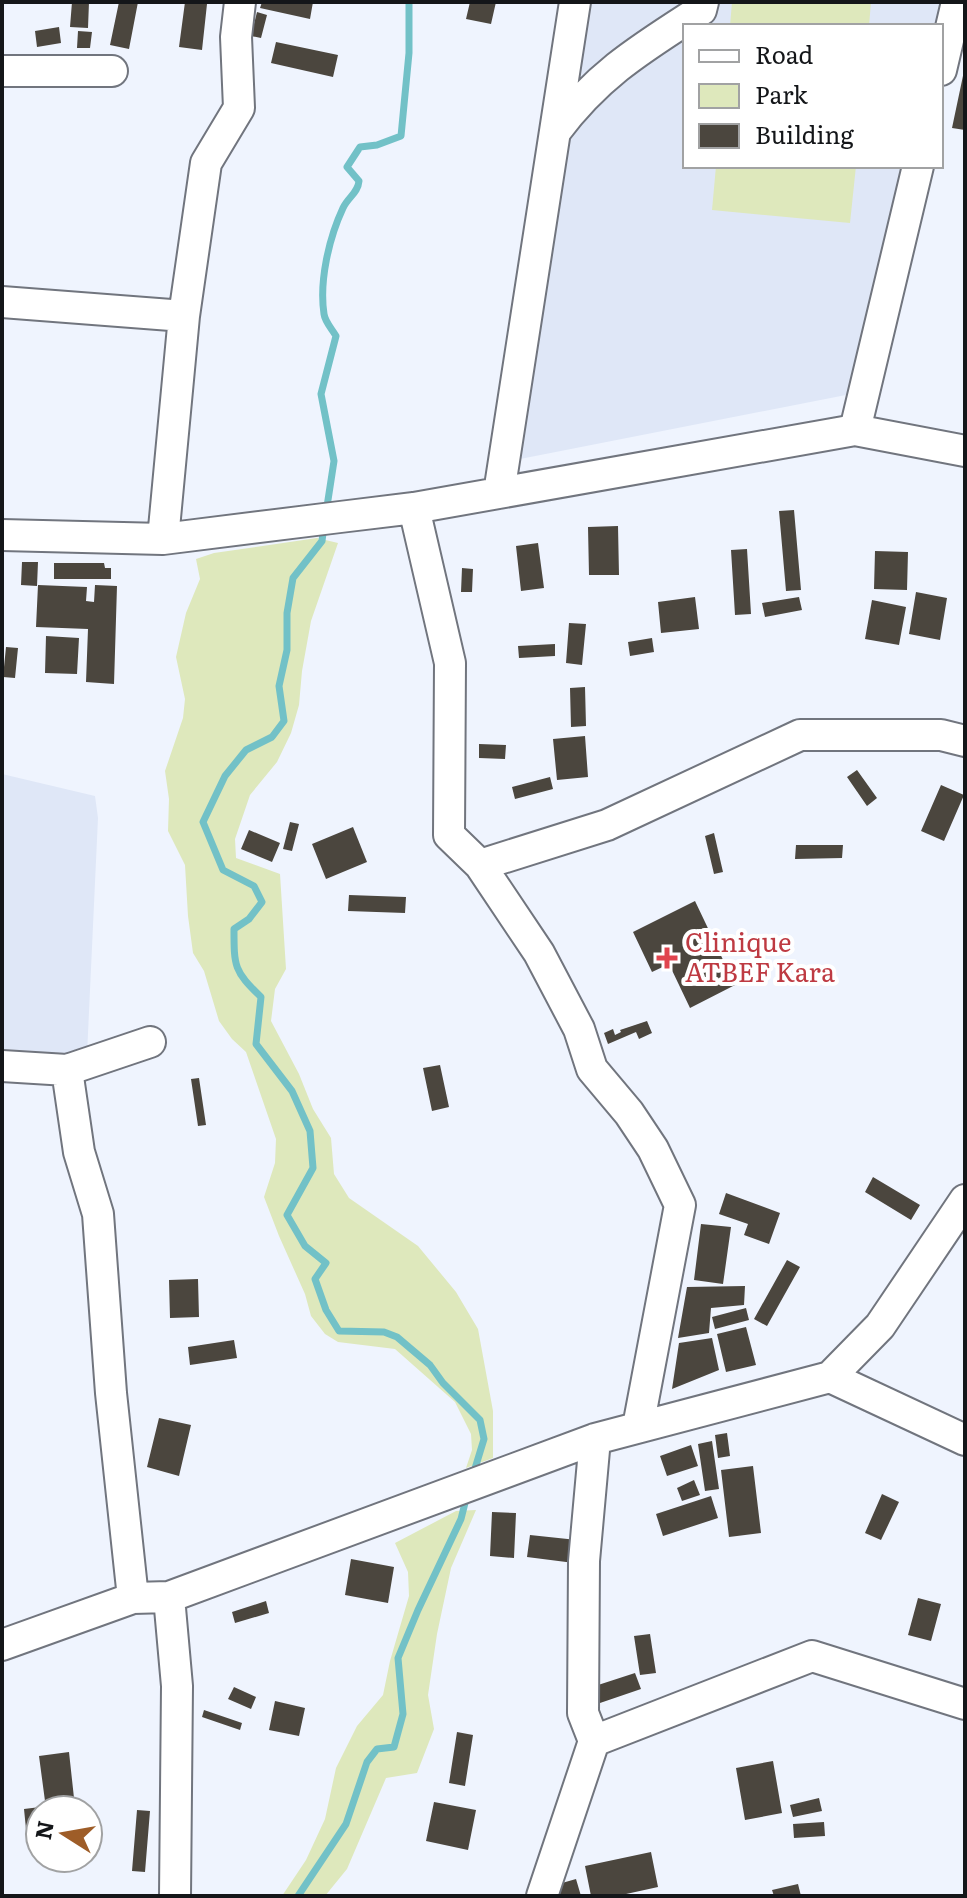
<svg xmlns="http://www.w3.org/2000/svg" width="967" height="1898" font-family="Literata,serif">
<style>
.built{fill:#dfe7f7}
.green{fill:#dee8bc}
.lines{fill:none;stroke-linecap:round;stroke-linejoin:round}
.stream{stroke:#72c1c7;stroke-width:7}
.building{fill:#4b463e}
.minor-casing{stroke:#71757e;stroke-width:34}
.minor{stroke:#fff;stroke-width:30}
.health-dot{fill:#e0444e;stroke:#fff;stroke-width:3}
.labels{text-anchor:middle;stroke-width:8;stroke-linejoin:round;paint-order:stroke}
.health-label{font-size:26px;fill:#be3a42;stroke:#fff;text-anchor:start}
</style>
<rect width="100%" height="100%" fill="#eff4fe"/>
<path class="built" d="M584,2H948L941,26H685V166H907L851,394L515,460Z
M2,774L95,796L98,818L87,1055L2,1056Z"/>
<path class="green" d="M732,2H871L869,26H730Z
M716,166H856L850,223L712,210Z
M317,538L338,543L311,621L302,671L299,705L291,733L277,762L250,795L235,839L236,858L280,874L286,969L275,989L271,1021L299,1074L313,1109L331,1138L334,1174L349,1198L418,1246L456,1292L478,1329L493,1411V1458L466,1468L472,1450L471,1434L455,1402L395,1349L338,1342L325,1334L311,1316L305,1294L279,1236L264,1197L275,1163L276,1139L246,1052L232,1039L219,1021L204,971L193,953L188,916L185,865L168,831L169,799L165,771L183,718L185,699L176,657L186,613L200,579L196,559L214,553Z
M476,1510L451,1568L437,1634L428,1695L434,1729L417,1773L386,1778L347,1869L325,1896H282L306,1860L325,1819L336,1768L357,1726L383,1695L390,1661L409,1596L408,1572L395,1543L456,1511Z"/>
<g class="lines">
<path class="stream" d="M326,513L334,461L321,394L336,336C332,329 325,322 324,314C319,281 329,238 343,208C348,197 358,193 359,181L347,167L360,147L377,145L401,136L409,53V2
M324,525L322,541L293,578L287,613V650L279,686L284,721L272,737L246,750L225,776L203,822L223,870L254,886L262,902L249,919L234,929C234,967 234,971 261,997L256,1044L292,1091L310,1131L313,1168L287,1215L305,1246L326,1263L315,1279L326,1310L339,1331L384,1332L397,1337L430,1365L443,1383L480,1420L484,1439L473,1475
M298,1896L346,1824L367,1762L377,1749L394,1747L403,1714L398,1658L418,1610L461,1519L467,1495"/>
</g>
<path class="building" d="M72,2H89L88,28L70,27Z
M119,2H138L129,49L110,45Z
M185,2L207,4L202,50L179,47Z
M262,2H313L310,19L260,8Z
M470,2H496L491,24L466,19Z
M257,12L267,15L261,38L251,36Z
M59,27L61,43L37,47L35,31Z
M78,31L92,32L90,48H77Z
M276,42L338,55L333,77L271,63Z
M964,71H965V130L952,128Z
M794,510L801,590L786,591L779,511Z
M618,526L619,575H589L588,527Z
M538,543L544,588L521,591L516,546Z
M747,549L751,614L735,615L731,550Z
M875,551L908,552L907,590L874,589Z
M22,562H38L37,586L21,585Z
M54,563H104L105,568H111V579H54Z
M462,568L473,569L472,592H461Z
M38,585L87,587L86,601L94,602L95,585L117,586L114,684L86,682L88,629L36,627Z
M916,592L947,598L940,640L909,634Z
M695,597L699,629L661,633L658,602Z
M799,597L802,610L765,617L762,603Z
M872,600L906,607L899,645L865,639Z
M569,623L586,624L582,665L566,663Z
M46,636L79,638L77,674L45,673Z
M652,638L654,652L630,656L628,642Z
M555,644V656L519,658L518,646Z
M6,647L18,648L15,678L3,677Z
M585,687L586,726L571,727L570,688Z
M585,736L588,777L557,780L553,739Z
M479,744L506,745L505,759L479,758Z
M857,770L877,798L867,806L847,777Z
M550,777L553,789L515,799L512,787Z
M941,785L964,795L944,841L921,831Z
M290,822L299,824L292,851L283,849Z
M353,827L367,862L326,879L312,844Z
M249,830L280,843L272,862L241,849Z
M714,833L723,872L714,874L705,836Z
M796,845H843L842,858L795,859Z
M349,895L406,897L405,913L348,911Z
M695,901L735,985L690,1008L669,964L652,972L633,932Z
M647,1021L652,1033L639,1039L636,1032L608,1044L604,1033L613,1029L615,1035L621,1032L620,1030Z
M440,1065L449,1107L432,1111L423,1068Z
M199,1078L206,1125L198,1126L191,1079Z
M873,1177L920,1205L911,1220L865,1192Z
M726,1193L780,1213L769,1244L744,1235L748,1224L719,1214Z
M701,1224L731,1227L723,1284L694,1280Z
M787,1260L800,1267L767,1326L754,1319Z
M198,1279L199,1317L170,1318L169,1280Z
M745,1286L744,1305L711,1308L709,1333L678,1338L687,1287Z
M746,1308L749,1320L715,1329L712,1317Z
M746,1327L756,1365L726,1372L717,1334Z
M712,1338L719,1370L672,1389L679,1343Z
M234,1340L237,1358L190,1365L188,1347Z
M159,1418L191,1425L179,1476L147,1467Z
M727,1433L730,1456L718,1458L715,1435Z
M712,1441L719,1489L705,1491L698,1444Z
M691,1445L698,1466L667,1476L660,1456Z
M753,1466L761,1533L729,1537L721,1470Z
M694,1480L700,1495L682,1501L677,1488Z
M882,1494L899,1502L881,1540L865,1533Z
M711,1496L718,1518L663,1536L656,1514Z
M492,1512L516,1513L514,1558L490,1556Z
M530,1535L577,1540L574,1563L527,1557Z
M351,1559L394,1567L388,1603L345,1595Z
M918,1598L941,1604L931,1641L908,1635Z
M266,1601L269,1613L235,1623L232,1612Z
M650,1634L656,1673L640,1675L634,1636Z
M635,1673L641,1689L600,1703L595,1686Z
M234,1687L256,1697L251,1709L228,1699Z
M275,1701L305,1708L299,1736L269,1730Z
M204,1710L242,1723L240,1730L202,1717Z
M457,1732L473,1735L465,1786L449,1783Z
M69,1752L74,1798L45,1801L39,1756Z
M773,1761L782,1813L745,1820L736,1768Z
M819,1798L822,1811L793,1817L790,1805Z
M81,1802L82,1810H40V1828L26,1829L24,1809Z
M434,1802L476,1810L468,1850L426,1841Z
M137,1810L150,1811L145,1872L132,1871Z
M824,1822L825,1836L794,1838L793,1824Z
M651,1852L658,1887L617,1896H591L585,1866Z
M576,1879L581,1896H558L555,1885Z
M798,1884L801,1896H774L772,1890Z"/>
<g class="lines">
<g class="minor-casing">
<path id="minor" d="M941,70L957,2
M2,71H112
M555,132C598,74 642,48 701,10L703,2
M2,302L184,316
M855,430L965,451
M499,493L575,2
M414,508L450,663L449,835L480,865L607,825L800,735H941L965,741
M2,535L163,539L340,517L414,508L855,430L918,166
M163,539L184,316L206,163L239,108L236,37L240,2
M480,865L539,953L579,1029L592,1069L629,1113L653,1149L680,1205L638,1427
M2,1066L67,1070L150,1042
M67,1070L79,1152L98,1214L111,1393L133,1598
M830,1377L965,1440
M169,1597L177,1686L175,1896
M2,1645L133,1598L169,1597L595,1439L830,1377L880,1326L965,1200
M594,1741L812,1656L965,1704
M542,1896L594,1741L583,1713L584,1561L595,1439"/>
</g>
<use href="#minor" class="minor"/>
</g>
<path class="health-dot" d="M663 946h8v8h8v8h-8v8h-8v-8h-8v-8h8z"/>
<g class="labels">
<g class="health-label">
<text x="685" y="952">Clinique<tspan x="685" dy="30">ATBEF Kara</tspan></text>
</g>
</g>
<rect width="967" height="1898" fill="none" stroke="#141619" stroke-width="8"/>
<rect x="683" y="24" width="260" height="144" fill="#ffffff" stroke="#a1a2a3" stroke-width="2"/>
<rect x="699" y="50" width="40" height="12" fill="#ffffff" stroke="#a1a2a3" stroke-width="2"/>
<text x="755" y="64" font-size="24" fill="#141619">Road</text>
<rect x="699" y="84" width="40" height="24" fill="#dee8bc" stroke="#a1a2a3" stroke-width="2"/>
<text x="755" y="104" font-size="24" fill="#141619">Park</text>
<rect x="699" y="124" width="40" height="24" fill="#4b463e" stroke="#a1a2a3" stroke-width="2"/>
<text x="755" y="144" font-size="24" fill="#141619">Building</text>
<g transform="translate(64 1834) rotate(281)"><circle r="38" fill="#ffffff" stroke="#a1a2a3" stroke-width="2"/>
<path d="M0-6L14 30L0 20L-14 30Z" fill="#9e5d28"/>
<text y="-12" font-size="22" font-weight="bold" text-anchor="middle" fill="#141619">N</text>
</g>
</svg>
